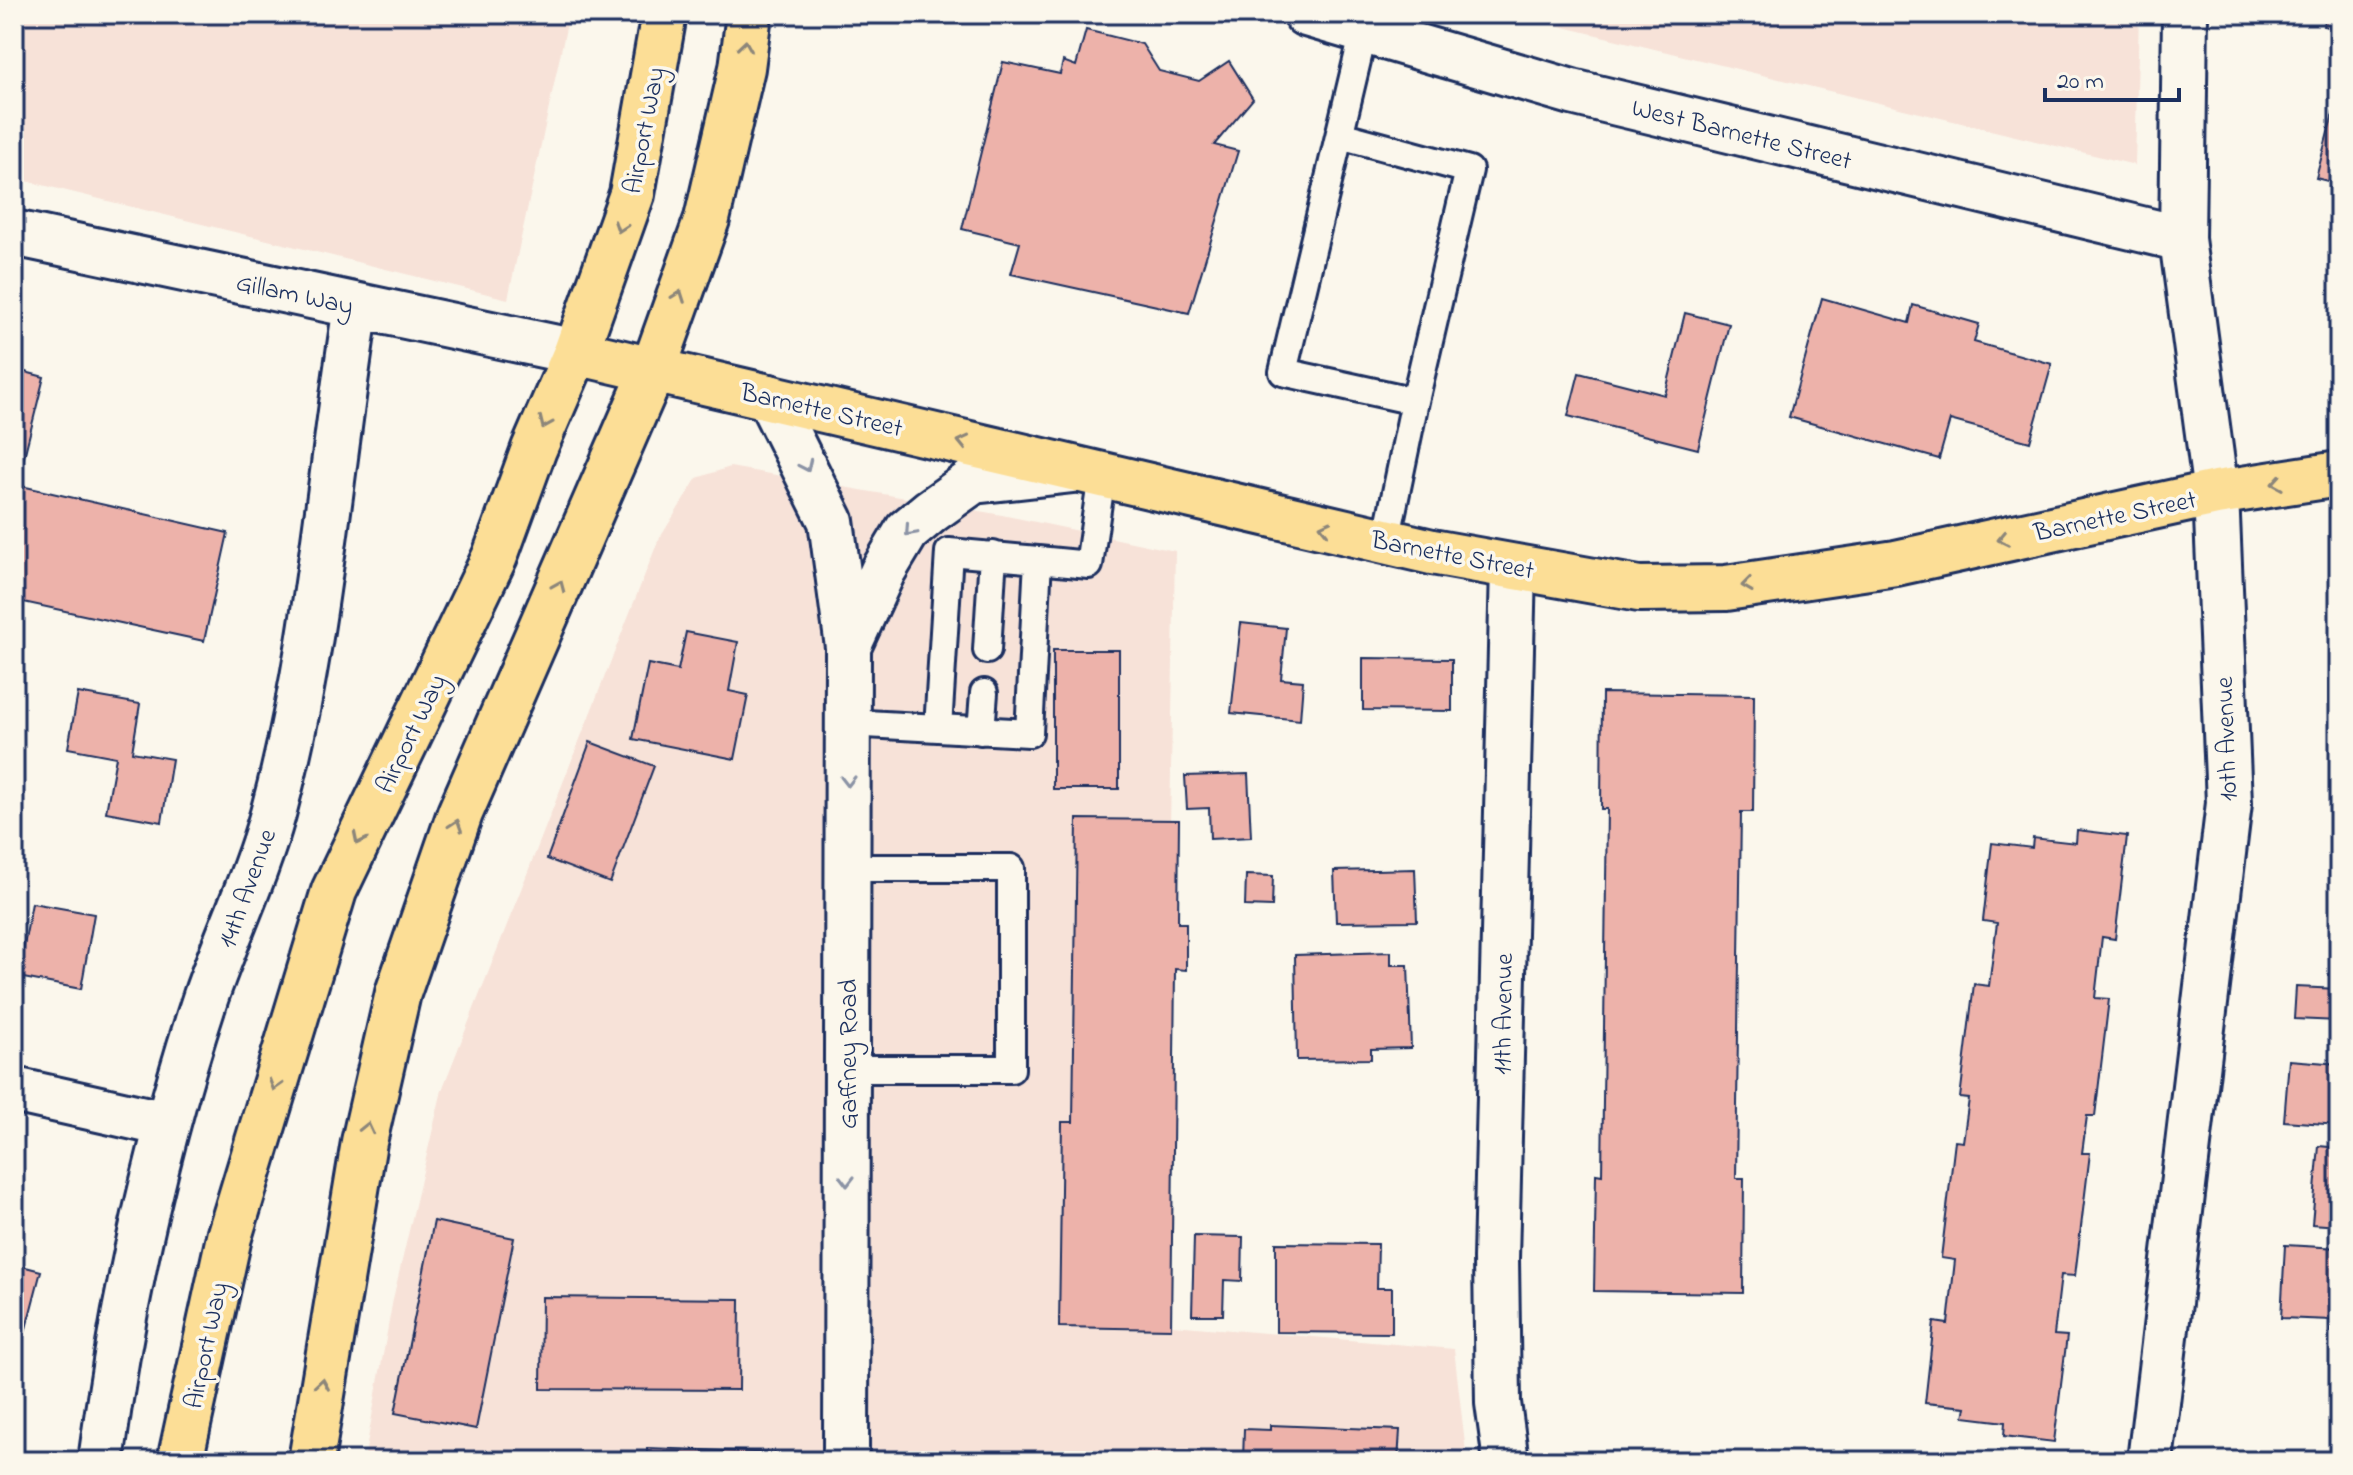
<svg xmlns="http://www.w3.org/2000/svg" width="2353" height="1475" font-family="'Indie Flower',sans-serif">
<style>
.built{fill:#f7e2d8}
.building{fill:#edb2aa;stroke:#1b2f5e;stroke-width:2}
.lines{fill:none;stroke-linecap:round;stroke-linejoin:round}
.lane-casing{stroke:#1b2f5e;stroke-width:32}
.street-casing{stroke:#1b2f5e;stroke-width:50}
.secondary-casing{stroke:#1b2f5e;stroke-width:50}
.primary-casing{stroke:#1b2f5e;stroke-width:50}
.lane{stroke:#fbf7ec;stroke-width:26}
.street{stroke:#fbf7ec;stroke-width:44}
.secondary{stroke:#fbf7ec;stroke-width:44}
.primary{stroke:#fcde96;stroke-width:44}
.oneway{stroke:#8c867a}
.oneway2{stroke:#8b93a5}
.labels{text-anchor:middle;stroke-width:7;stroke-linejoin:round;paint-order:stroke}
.street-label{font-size:26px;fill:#1b2f5e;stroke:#fbf7ec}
</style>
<rect width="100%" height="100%" fill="#fbf7ec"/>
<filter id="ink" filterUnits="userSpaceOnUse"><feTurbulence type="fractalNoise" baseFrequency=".0125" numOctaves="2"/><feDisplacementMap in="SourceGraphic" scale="16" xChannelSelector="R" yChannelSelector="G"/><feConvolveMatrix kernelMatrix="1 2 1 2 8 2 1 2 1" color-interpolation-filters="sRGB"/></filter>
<g filter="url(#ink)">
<path class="built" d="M14,14H569L508,299L14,178Z
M1510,14H2139L2135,165Z
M730,467L1002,515L1175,551L1161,1324L1454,1349L1467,1461H364L393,1299L442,1090L658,541L697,478Z"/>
<path class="building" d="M2326,14H2339V29L2323,26Z
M1086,30L1142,44L1159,71L1199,81L1229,61L1253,99L1214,145L1238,151L1189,313L1011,274L1020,243L962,229L1003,62L1060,74L1063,61L1076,66Z
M2336,102L2339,103V184L2316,178Z
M1822,298L1909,323L1913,305L1979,324L1974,342L2052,364L2030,442L1950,420L1939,459L1789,417Z
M1685,313L1729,324L1698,449L1568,416L1579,373L1665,395Z
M14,369L44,377L17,485L228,533L204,641L14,600Z
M1241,623L1286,628L1281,679L1303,681L1300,720L1231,713Z
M686,632L738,642L729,691L748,695L735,759L633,739L648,664L678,670Z
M1053,650H1119V789H1053Z
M1363,658L1452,659V711L1363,710Z
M78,693L140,704L132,752L172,759L162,822L106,812L116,757L68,748Z
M1602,693L1754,695L1753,812H1741L1736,1178H1744L1743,1293L1594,1291L1596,1174L1602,1175L1607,809H1601Z
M590,742L654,766L610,883L547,859Z
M1248,774L1251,837L1210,839L1209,808L1187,809L1185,776Z
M1077,819L1179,820L1178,923H1186V970L1175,969L1171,1329L1059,1327L1062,1122H1073Z
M2077,830L2127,836L2115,939L2102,937L2095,998L2109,999L2095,1116H2087L2082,1153H2090L2075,1276L2061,1275L2054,1335L2067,1336L2054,1442L2004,1436L2005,1422L1964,1417L1966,1407L1925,1403L1934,1322L1948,1324L1955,1260L1941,1258L1955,1141L1963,1142L1969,1099L1960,1098L1974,984L1989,986L1997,923L1983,921L1992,843L2032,848L2033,838L2076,843Z
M1415,869L1417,921L1336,922L1334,871Z
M1246,875L1273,876L1272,907L1245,906Z
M32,903L94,914L81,989L18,977Z
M1391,952V965H1408L1411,1048L1371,1049V1059L1297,1060L1295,955Z
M2296,987L2339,989V1021L2294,1019Z
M2289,1060L2339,1064V1125L2284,1121Z
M2319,1146L2339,1148V1226L2312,1224Z
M434,1221L514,1238L476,1429L395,1413Z
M1194,1236L1243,1237L1242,1281L1224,1280L1223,1315H1192Z
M1276,1243L1378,1244L1377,1288H1392V1333L1276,1332Z
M2285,1245L2339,1248V1333L2331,1332V1320L2281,1318Z
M14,1264L41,1271L23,1340L14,1338Z
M542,1297L740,1299L739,1390L541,1389Z
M1270,1425L1400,1430L1398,1461H1243L1244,1429L1270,1430Z
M647,1448L779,1453V1461H647Z"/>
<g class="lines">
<g class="lane-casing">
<path id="lane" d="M1364,31L1283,372L1415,401L1386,541
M1340,135L1469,170L1415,401
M949,552L1038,560L1029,733L938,728Z
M1038,560L1089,565L1102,475
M987,650L993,555
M848,723L938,728
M981,731L984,693
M847,1069H1011V868H847"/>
</g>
<g class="street-casing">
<path id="street" d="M1306,14L1572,92L2182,239
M2185,14L2182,239L2216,493
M769,397L831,521L848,647L846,1461
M848,647L883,571L907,531L931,511L973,481L1073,470
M14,1090L166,1124
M101,1461C122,1303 156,1147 206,996C227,935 256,876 273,814C318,646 329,477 356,307
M1506,1461L1498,1403L1496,1259L1513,567"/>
</g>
<g class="secondary-casing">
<path id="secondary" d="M14,233L576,352
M2150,1461L2229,803L2216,493"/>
</g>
<g class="primary-casing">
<path id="primary" d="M576,352L1432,552L1639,589L1726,588L1896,563L2216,493L2339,474
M180,1461L229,1237L334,891L495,556L534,449L576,352L632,194L664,14
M311,1461L364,1142L398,993L460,813L653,370L707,219L742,68L749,14"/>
</g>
<use href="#lane" class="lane"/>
<use href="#street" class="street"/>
<use href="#secondary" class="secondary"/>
<use href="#primary" class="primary"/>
</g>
<defs><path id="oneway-chevron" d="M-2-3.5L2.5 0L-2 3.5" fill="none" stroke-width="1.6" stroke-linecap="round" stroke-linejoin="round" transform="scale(2)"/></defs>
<g class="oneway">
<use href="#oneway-chevron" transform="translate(745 46) rotate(-82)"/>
<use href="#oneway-chevron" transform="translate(620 227) rotate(109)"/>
<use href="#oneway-chevron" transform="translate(679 296) rotate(-70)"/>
<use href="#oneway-chevron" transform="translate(545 423) rotate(114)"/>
<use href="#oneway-chevron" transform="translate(963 442) rotate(-167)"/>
<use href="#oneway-chevron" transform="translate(2277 483) rotate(171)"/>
<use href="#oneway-chevron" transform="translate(1325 527) rotate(-167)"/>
<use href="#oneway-chevron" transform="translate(2003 539) rotate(168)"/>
<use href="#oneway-chevron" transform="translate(1747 585) rotate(172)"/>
<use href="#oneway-chevron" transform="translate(559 586) rotate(-67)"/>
<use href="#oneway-chevron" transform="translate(456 825) rotate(-71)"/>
<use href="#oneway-chevron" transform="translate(359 839) rotate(116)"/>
<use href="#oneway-chevron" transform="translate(275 1085) rotate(107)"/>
<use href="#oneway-chevron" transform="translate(367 1128) rotate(-77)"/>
<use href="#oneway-chevron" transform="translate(322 1384) rotate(-81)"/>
</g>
<g class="oneway2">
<use href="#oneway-chevron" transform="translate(806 466) rotate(65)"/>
<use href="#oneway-chevron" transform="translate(910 531) rotate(132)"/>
<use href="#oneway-chevron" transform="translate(848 781) rotate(90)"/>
<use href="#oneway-chevron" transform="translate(847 1181) rotate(90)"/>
</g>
</g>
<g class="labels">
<g class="street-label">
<text transform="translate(643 130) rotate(-79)" y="9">Airport Way</text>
<text transform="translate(1742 133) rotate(14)" y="9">West Barnette Street</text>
<text transform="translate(295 293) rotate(12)" y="9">Gillam Way</text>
<text transform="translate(822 409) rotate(13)" y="9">Barnette Street</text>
<text transform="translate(2115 515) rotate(-12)" y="9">Barnette Street</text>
<text transform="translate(1453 554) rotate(11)" y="9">Barnette Street</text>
<text transform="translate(410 733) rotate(-64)" y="9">Airport Way</text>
<text transform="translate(2225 739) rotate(-92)" y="9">10th Avenue</text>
<text transform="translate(246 888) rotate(-70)" y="9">14th Avenue</text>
<text transform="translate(1502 1014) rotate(-89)" y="9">11th Avenue</text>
<text transform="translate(847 1054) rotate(-90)" y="9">Gaffney Road</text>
<text transform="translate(205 1345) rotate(-78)" y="9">Airport Way</text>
</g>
</g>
<rect width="2353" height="1475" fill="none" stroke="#fbf7ec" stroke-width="48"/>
<rect x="24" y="24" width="2305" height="1427" fill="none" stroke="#1b2f5e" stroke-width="3" filter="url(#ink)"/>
<path d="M2045 88v12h134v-12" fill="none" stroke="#1b2f5e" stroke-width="4"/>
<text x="2057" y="88" font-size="24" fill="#1b2f5e" stroke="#fbf7ec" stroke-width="6" paint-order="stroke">20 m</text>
</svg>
